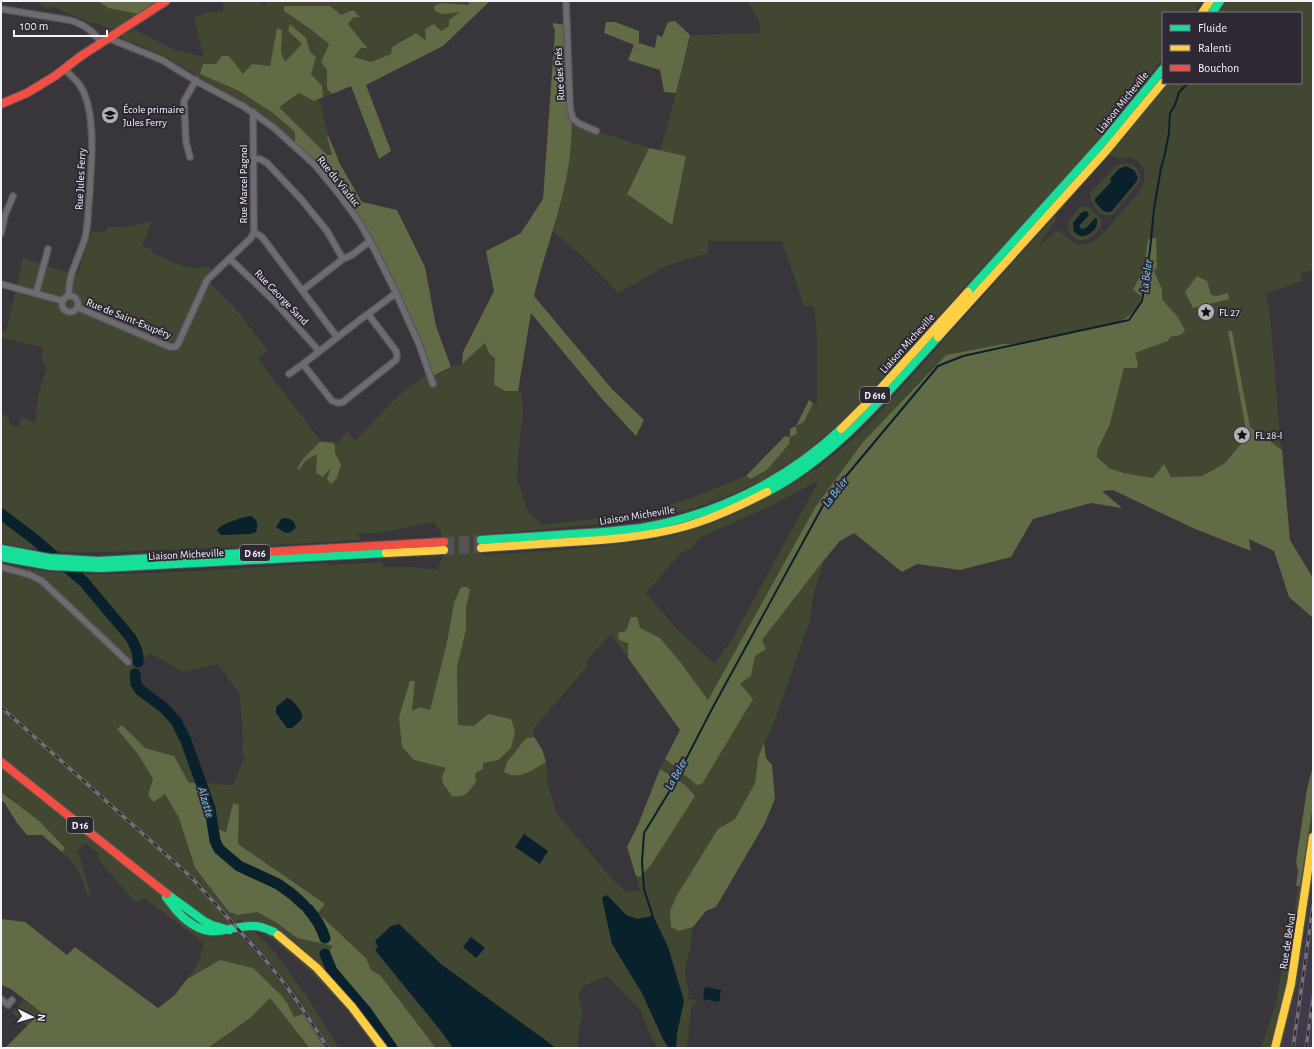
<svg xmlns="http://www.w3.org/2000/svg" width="1314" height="1049" font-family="'Alegreya Sans',sans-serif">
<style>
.built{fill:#413949}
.green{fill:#414731;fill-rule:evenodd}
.forest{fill:#616b46}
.water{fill:#09212c}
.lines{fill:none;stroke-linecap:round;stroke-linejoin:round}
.stream{stroke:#09212c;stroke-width:2}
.river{stroke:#09212c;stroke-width:11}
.highway-tunnel{stroke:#545158;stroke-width:10;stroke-dasharray:10 5;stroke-linecap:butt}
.street-casing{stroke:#57545a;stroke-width:8}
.fast-casing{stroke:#57545a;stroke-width:10}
.slow-casing{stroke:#57545a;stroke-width:10}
.jam-casing{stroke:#57545a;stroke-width:10}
.street{stroke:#6e6c71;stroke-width:5.5}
.fast{stroke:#16e098;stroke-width:8}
.slow{stroke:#ffcf43;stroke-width:8}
.jam{stroke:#f24e42;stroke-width:8}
.rail-casing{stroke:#737075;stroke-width:3.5}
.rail{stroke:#2e2834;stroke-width:2;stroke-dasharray:6;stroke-linecap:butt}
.labels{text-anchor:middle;stroke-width:4;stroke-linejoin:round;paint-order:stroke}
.shield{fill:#2e2834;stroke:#b9b5be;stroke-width:1}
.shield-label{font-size:10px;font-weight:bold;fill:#f5f2f9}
.street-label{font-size:11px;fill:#f5f2f9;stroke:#2e2834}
.poi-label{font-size:11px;fill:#f5f2f9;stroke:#2e2834;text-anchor:start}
.water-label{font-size:12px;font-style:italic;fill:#7ccef2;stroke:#2e2834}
</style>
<rect width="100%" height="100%" fill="#38353b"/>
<path class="built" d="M1313,877V1048H1282L1297,985Z
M245,932L293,990L331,1048H325L289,994L238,934Z"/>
<path class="green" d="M37,1H98L108,8L138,14L136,16L111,30L97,23H90L54,7L46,9Z
M223,1H257L266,6V2L261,1L387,2L390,1H470L468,5L442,3L461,11L449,26L426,41L415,33L392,47L391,54L371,62L354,57L361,48H366L348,24L354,17L353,10L309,28L329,44L321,62L327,70V89L332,94L323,97L321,86L311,74L310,52L306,38L290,24L288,31L303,44L285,63L281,53L282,30L277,28L271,66L243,74L229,57L201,74L239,91L273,113L295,132V147L253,112L196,81L195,74L166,57L132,42C127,43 124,40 121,36L133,29L173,49L204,57L194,18L207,12L223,11Z
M747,1H1202L1194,13H1163V58L1135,95L1101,137L866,396L836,426L803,454L761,481L726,497L689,510L648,519L617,520L598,524L481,535L480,544L483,555C528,552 572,550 616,544C628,543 640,542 652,540C711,529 765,502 815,469L816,470L857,435L877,415L1055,216L1057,219L1038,247L1056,231H1060C1073,244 1082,250 1099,238L1139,192C1147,181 1148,166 1134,159C1129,156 1124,159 1119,158C1116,158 1113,156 1110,155L1168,83H1301V13H1218L1226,1H1313V270L1301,274L1302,281L1266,294L1270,315L1282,456L1250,433L1225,464L1202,476L1170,477L1164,464L1153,479L1124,473L1109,468L1097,457V451L1110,424L1124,368H1136L1135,352L1168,341L1170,337L1181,335L1177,316L1162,299V289L1154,271L1148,239L1144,268L1133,290L1141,296C1141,308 1128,317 1118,323L1021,344H1003L946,355L863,442L816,506L708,701L681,663L660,638L640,628L628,643V658L611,634L588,659L586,668L534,728V737L526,738L524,775L546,762L548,786L557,814L614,881L627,892L640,890L636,876L640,877L684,784L660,769L665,759L697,785L740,684L751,676L755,656L766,649L762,640L824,560L814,592L810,620L775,720L758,758L755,783L735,819L718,829L679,931L693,927L691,943L685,972L689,992L688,999L697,1000L691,1008L687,1048H676L677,1033L684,1001L668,947L653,916L637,919L626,915L607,895L642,993L663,1039L669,1048H658L652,1040L641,1011L607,976L583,986L578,995L583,1013L578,1033V1048H436L380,975L371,970L366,958L318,913L324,904L237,844L238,805L233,803L226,832L213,828L210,808L189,783L174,756L145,748L122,725L153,779L165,794L179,818L195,868L229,912L238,915L256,912L277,923L297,938L333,946L332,971L366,1011L392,1048H375L348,1011L311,972L275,941L263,933L254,931L273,950L308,998L339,1048H331L293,990L245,932L253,930L240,919L231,925L276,977L303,1014L294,1017L287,1003L272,985L220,960L187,979L198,964L204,943L145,899L135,902L97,858L99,854L86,843L78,850L91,897L89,898C82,878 78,867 62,852L65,848L7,795L1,792V563C51,576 101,575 152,573C211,571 269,566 328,563V565L383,562V567H413L437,570C447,552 447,537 433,522L379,533L357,534L361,540C294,544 227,548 161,550C105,552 56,556 1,543V416L6,415L11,425L15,427L20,425L21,417L35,422L39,392L47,366L41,359L43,347L1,338V332H6L23,258L77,275L92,232L106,231L107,227L133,226L153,220L142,246L153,250L152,253C168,259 189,273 205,266L209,268L215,277L210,283L235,308L268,351L258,359L321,441H333L338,443L347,431L355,441L398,396L429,372L438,375L451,367L462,364L485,343L489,353L495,358L494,385L521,392L523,413L519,446L517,479L528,512L543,525L639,513L686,500L746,476L750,479L767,470L789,444L790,437L797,434L796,426L804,422L813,403L817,404V338L814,306H804L782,241H708V253L666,266L618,293L586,260L553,231L562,200L568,168L573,119L596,131L649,148L627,194L686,156L660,151L676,93L690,35L760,33L759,20ZM819,480L731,641L714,663L676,628L646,593L681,553L693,548L699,538L771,506ZM470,590L466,608V629L457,668L458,725L474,726L488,714L498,760L483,763L474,773L446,768L414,760L410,681H415L412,711L430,710L447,642L454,603ZM149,653L184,672L218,664L240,695L243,743L241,751L245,757L233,785L201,783C194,763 188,740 176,722C168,709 139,694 136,684C133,677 137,669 138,662L141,663Z
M299,93L314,101L319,99L328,135L327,136L332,155H327L279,107Z
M1127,163C1137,165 1142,172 1139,183L1113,214C1100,220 1091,205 1090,193L1116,166L1121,164Z
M1082,206C1091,206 1098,215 1102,222C1101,228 1098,231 1093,235C1090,238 1084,242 1079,240C1072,238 1066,230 1068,223C1069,220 1071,217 1073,215C1076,211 1078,208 1082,206Z
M1313,805V877L1297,985L1282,1048H1261L1277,999L1283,959L1288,960L1298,886H1300Z
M270,998L301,1037L309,1048H208L250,1018Z
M23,1000L41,1012L27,1026L12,1013Z"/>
<path class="forest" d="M98,1H158L138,14L108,8Z
M470,1H490L443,46L366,85L391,151L379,159L351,86L332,94L327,89V70L321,62L329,44L309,28L284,11V6H330L341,15L353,10L360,17H354L348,24L367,48H361L354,57L371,62L391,54L392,47L416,33L426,41L425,29L434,24L441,31L449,26V20L460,12L441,14L434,10V6L441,3L468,5Z
M675,21L690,35L676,93L664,92L660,70L628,60L634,45L604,33L606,22H615L639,31V43L655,48L657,35L662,37L668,22Z
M553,23L566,25C570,73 576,121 568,169C561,212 544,253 534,296L612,389L644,420L636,436L602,399L531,313L518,391H505L494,385L495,358L489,353L485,343L462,364L463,352L494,291L486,251L521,233L543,199L555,30L553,26Z
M290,24L306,38L310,52L316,57L311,74L322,86L323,97L314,101L299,93L279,107L327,155H332L327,136L328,135L340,164L362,202L397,210L425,267L436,326L451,367L431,377L370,241L338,193L295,147V132L273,113L239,91L200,74L203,64H216L222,56H229L243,74L252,64L270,66L277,28L282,30L281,53L285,62L302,44L288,31Z
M649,148L686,156L672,225L627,194Z
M1156,238L1157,267L1154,271L1162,289V299L1177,316L1185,330L1181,335L1170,337L1168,341L1135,353L1138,365L1137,368H1124L1110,424L1097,451V457L1109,468L1124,473L1153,478L1164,464L1171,477L1202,476L1224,464L1250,433L1246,430L1228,331H1232L1250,427L1282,450L1290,540L1313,578V618L1289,597L1274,551L1249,539L1251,551L1195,529L1113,490L1102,491L1122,508L1091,503L1033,519L1011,557L960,570L917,564L902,572L854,533L840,541L824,560L762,640L766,649L755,656L751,676L740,684L753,699L702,784L697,785L665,759L680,730L628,658V643L619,640L618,633L626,631L631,617H637L640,628L660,638L681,663L708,700L816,506L863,442L946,355L1003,344H1021L1118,323C1128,317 1141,308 1141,296L1133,290L1144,268L1148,239Z
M1197,276L1207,281L1211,295L1217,296L1228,293L1229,299L1193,308L1185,292Z
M809,400L813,403L804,422L796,426L797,434L790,437L789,444L767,470L750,479L746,476L785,436L790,437V429L796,426Z
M320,442L332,443L335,445V453L341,464L337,478L331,484L327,479L331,468L323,477L316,473L317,454L305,461L299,470L297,468L304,458Z
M461,587H467L470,590L466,608V629L457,668L458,725L474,726L488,714L511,719L515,732L511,748L498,760L483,763V769L475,773L476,781C469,792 466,798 452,796C444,784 438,782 446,768L414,760L402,747L399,717L410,681H415L412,711L420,707L430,710L447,642L454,603Z
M122,725L145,748L174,756L189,783H201L210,808L213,828L226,832L233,803L239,805L238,844L325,904L318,913L366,958L371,970L380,975L436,1048H392L366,1011L332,971L326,957L333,946L297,938L277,923L257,912L238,915L229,912L195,868L179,818L165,794L154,802L148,796L153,779L138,754L117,729Z
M534,737L542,749L546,762C532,770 520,781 504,772L507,762L526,738Z
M764,743L766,758L772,765L775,799L764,825L716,907L706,911L693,927L679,931L671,927L670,911L677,895L718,829L735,819L755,783L758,758Z
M1313,766V805L1300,886H1296L1298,871L1296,862L1307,789Z
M660,769L684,784L695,796L651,865L640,877L636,876L627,847L638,825Z
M1,792L39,821L65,848L62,852L42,835H27L17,823L4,802L1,801Z
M1,919L25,922L67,955L75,947L158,1008L175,995L187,979L220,960L253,968L280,994L287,1003L294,1017L303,1014L325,1048H309L301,1037L270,998L250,1018L208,1048H5L41,1012L11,989L1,985Z"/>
<path class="water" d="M1126,166L1134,170L1138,177L1137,181L1112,211C1104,215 1100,207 1095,202V199L1111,182L1110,179L1119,169Z
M1085,211H1087L1089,215L1079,226L1081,229L1086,228L1095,218L1097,219C1099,228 1090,237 1080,236L1074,232L1073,223L1081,213Z
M249,516L253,517C258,521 258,526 256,532L251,534L221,535L217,530C224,522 239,519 249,516Z
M282,518L290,519L294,522L296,527L294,530L288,533L284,532L276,527Z
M287,698C292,700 294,702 297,706C307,718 301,720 292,728H287L276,713V707Z
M524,834L548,851L540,864L515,847Z
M607,895L626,915L637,919L653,916L668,947L684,1001L677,1033L676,1048H669L663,1039L642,993L612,944L602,898Z
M399,924L441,964L556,1048H453L441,1031L375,950L378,947L375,941L391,926Z
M471,937L485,948L476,958L463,947Z
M705,987L721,990L719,1002L703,999Z"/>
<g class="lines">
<path class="stream" d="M653,917L644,889L642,862L644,833L669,792L713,707L826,500L938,366L963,356L1129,320L1142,301L1150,250L1154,209L1161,168L1164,158L1169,133L1170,113L1175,105L1179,92L1188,83"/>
<path class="river" d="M1,514L33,538L84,582L131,638C135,646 139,653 138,662
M135,674L136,684L140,690L164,708L176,721L186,741L210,808L215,841L219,849L239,866L278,884L292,894L304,905
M308,909C316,918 321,926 325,938
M325,954L332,971L366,1011L392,1048"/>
<path class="highway-tunnel" d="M444,542L481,540
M444,550L481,548"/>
<g class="street-casing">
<path id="street" d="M566,1L570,109L573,119L580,124L596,131
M1,9L69,20C83,24 93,30 101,43
M108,38L162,60L196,81L243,106L273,127L315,165L338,193L360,223L370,241L396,293L419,344L433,384
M64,69C71,75 78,81 82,89C97,116 91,171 89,201C88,213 88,226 85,238C80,256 67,276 69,296
M190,157L186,142L184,101L196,80
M253,159H260L267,163L301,199L327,231L343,259
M254,232L262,237L337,337
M1,233L5,215L13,196
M230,259L274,301L319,351
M1,284L63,301
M303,290L343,259L352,255L370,241
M36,294L48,249
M62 304a8 8 0 1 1 16 0a8 8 0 1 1-16 0Z
M77,307L170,347H175L178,344L207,280L251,238L254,232L253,112
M368,314L396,351L397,356L396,360L343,402L338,403L332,401L303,364L361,319Z
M368,314L396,293
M289,374L303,364
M1,567L30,575L42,581L128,662
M1,999L8,1005L12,1000"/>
</g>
<g class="fast-casing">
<path id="fast" d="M1212,13L1220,1
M968,292L1104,141L1163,69
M767,492C836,456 886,394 938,337
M481,540C511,538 541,536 572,534C595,533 618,531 641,528C716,515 786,481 841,429
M1,549L49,558L98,561L267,552
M1,557L51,566L101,568L386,553
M167,894L204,921L212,925L229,930
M166,897C173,906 179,916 189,922C214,941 228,925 254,926C261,926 267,929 274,932"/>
</g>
<g class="slow-casing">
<path id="slow" d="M1202,13L1210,1
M938,337L1106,151L1163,82
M841,429L872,398L968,292
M481,548C510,546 540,544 569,542C607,540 645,537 683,527C712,519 740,506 767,492
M386,553L444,550
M278,935L317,968L352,1007L383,1048
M1275,1048L1291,984L1313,837"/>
</g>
<g class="jam-casing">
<path id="jam" d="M1,104L27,93L55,76L81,56L166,1
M267,552L444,542
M1,762L167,894"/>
</g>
<use href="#street" class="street"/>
<use href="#fast" class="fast"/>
<use href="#slow" class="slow"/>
<use href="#jam" class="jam"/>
<g class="rail-casing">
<path id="rail" d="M1,707L191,877L263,957L284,983L306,1014L328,1048
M1293,1048L1313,906
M1306,1048L1313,997"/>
</g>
<use href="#rail" class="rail"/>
</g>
<defs>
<g id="school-disc" transform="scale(0.9)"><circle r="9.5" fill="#b3b0b6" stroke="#2e2834"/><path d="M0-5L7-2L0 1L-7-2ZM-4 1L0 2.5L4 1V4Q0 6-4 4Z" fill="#111"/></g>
<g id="sight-disc" transform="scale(0.9)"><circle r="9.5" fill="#b3b0b6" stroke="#2e2834"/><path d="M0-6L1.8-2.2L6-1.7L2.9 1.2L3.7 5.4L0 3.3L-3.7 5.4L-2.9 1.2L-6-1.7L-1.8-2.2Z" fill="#111"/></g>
</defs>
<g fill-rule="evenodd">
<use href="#school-disc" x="110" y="115"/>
<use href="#sight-disc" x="1206" y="312"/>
<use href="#sight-disc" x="1242" y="435"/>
</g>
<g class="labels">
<g class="shield">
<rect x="860" y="387" width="30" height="16" rx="3"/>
<rect x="240" y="545" width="30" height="16" rx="3"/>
<rect x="67" y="817" width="26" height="16" rx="3"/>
</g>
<g class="shield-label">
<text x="875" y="399">D 616</text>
<text x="255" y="557">D 616</text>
<text x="80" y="829">D 16</text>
</g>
<g class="street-label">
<text transform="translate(559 74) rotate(-93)" y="4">Rue des Prés</text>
<text transform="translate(1122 102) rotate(-51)" y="4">Liaison Micheville</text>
<text transform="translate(80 179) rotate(-87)" y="4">Rue Jules Ferry</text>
<text transform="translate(339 181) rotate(51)" y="4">Rue du Viaduc</text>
<text transform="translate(243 184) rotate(-90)" y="4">Rue Marcel Pagnol</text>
<text transform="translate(282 297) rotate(46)" y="4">Rue George Sand</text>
<text transform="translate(129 318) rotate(22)" y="4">Rue de Saint-Exupéry</text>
<text transform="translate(907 343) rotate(-48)" y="4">Liaison Micheville</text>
<text transform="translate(637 515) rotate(-9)" y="4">Liaison Micheville</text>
<text transform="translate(186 554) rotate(-3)" y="4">Liaison Micheville</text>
<text transform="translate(1287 941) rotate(-81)" y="4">Rue de Belval</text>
</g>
<g class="poi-label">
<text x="123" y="113">École primaire<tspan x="123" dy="13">Jules Ferry</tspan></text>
<text x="1219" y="316">FL 27</text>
<text x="1255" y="439">FL 28-I</text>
</g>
<g class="water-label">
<text transform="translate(1146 276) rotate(-83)" y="4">La Beler</text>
<text transform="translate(835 492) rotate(-53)" y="4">La Beler</text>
<text transform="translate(676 774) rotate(-61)" y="4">La Beler</text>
<text transform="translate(206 802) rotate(74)" y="4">Alzette</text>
</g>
</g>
<rect width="1314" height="1049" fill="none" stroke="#f5f2f9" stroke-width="4"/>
<rect x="1162" y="12" width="140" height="72" fill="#2e2834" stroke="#7e7983"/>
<rect x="1170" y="25" width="20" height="6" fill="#16e098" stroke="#7e7983"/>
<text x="1198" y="32" font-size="12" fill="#f5f2f9">Fluide</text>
<rect x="1170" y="45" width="20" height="6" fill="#ffcf43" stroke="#7e7983"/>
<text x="1198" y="52" font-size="12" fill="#f5f2f9">Ralenti</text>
<rect x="1170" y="65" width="20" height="6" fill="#f24e42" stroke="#7e7983"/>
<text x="1198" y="72" font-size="12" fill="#f5f2f9">Bouchon</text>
<g transform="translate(32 1017) rotate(95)" stroke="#2e2834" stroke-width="3" paint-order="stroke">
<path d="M0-3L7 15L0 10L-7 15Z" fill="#f5f2f9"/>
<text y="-6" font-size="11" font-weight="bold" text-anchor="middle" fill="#f5f2f9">N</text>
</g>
<path d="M14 30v6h93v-6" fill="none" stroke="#f5f2f9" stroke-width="2"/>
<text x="20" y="30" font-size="12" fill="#f5f2f9" stroke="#2e2834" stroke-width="3" paint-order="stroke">100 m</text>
</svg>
